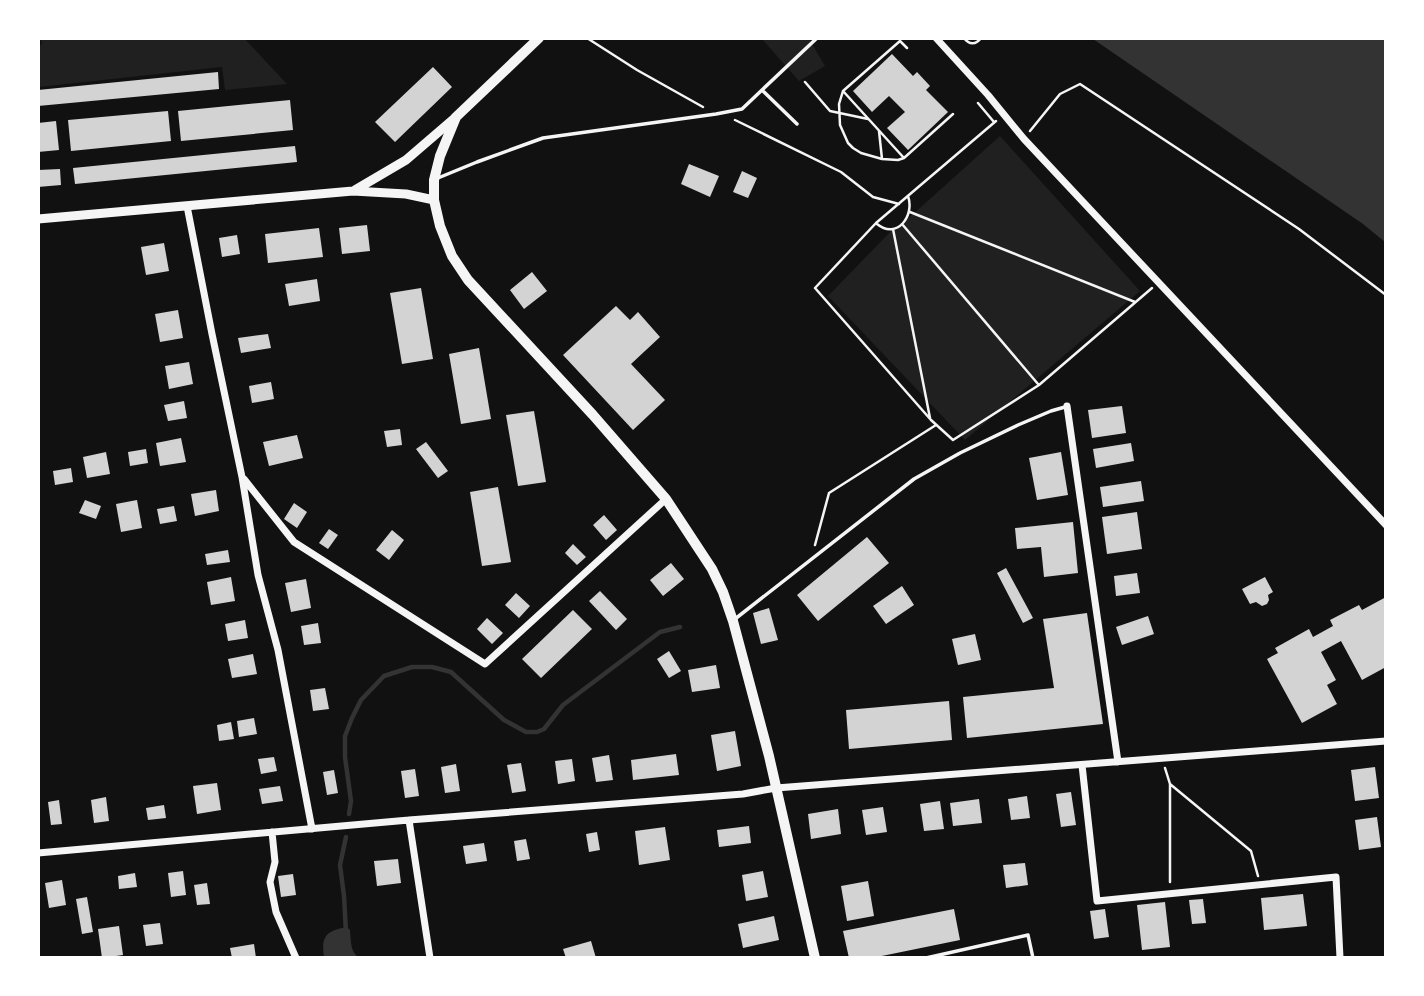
<svg xmlns="http://www.w3.org/2000/svg" width="1424" height="996" font-family="'Times New Roman',serif">
<style>
.green{fill:#202020}
.water{fill:#333}
.lines{fill:none;stroke-linecap:round;stroke-linejoin:round}
.stream{stroke:#333;stroke-width:4.5}
.building{fill:#d3d3d3}
.path{stroke:#f5f5f5;stroke-width:2.5}
.service{stroke:#f5f5f5;stroke-width:3.5}
.minor{stroke:#f5f5f5;stroke-width:7}
.tertiary{stroke:#f5f5f5;stroke-width:9}
.secondary{stroke:#f5f5f5;stroke-width:10}
</style>
<rect width="100%" height="100%" fill="#111"/>
<path class="green" d="M41,39H245L287,84L225,90L222,67L39,87V46L42,44Z
M762,39H809L825,66L799,81Z
M1000,136L1140,291L965,440L828,296L893,229L902,224Z"/>
<path class="water" d="M1093,39H1385V242L1363,224Z
M347,927L350,930C351,940 350,951 358,957H324C321,936 326,931 347,927Z"/>
<g class="lines">
<path class="stream" d="M349,814L351,801L345,757V736L352,718L361,700L384,676L412,667H432L451,672L504,720L526,732H537L544,729L563,705L660,632L680,627
M346,837L340,865L344,896L346,933"/>
</g>
<path class="building" d="M892,54L913,76L917,72L930,86L926,90L948,112L908,150L887,128L905,112L889,96L872,112L853,91Z
M433,67L452,87L395,142L375,122Z
M218,72L219,89L38,106V90Z
M290,100L293,130L181,141L178,111Z
M168,111L171,141L71,151L68,120Z
M56,121L59,150L38,152V123Z
M295,146L297,162L75,184L73,168Z
M689,164L719,176L710,197L681,184Z
M60,169L61,185L38,187V170Z
M742,171L757,178L748,198L733,192Z
M367,225L370,251L342,254L339,228Z
M319,228L323,257L268,263L265,234Z
M237,235L240,254L222,257L219,238Z
M164,243L169,271L146,275L141,247Z
M532,272L547,291L524,309L510,290Z
M317,279L320,301L289,306L285,284Z
M421,288L433,359L402,364L390,293Z
M616,306L630,320L638,312L660,337L631,364L665,400L633,430L563,355Z
M178,310L183,338L160,342L155,314Z
M268,334L271,348L241,353L238,338Z
M479,348L491,419L461,424L449,354Z
M189,362L193,384L169,389L165,366Z
M271,382L274,399L252,403L249,386Z
M184,401L187,418L168,421L164,405Z
M1122,406L1126,433L1092,438L1088,410Z
M534,411L546,482L518,486L506,415Z
M400,429L402,445L387,447L384,431Z
M297,435L303,458L269,466L263,442Z
M181,438L186,462L160,466L156,443Z
M426,442L448,471L438,478L416,449Z
M1131,443L1134,461L1096,468L1093,449Z
M146,449L148,463L130,466L128,452Z
M106,452L110,474L87,478L83,457Z
M1061,452L1068,495L1037,500L1029,458Z
M71,468L73,482L55,485L53,471Z
M1141,481L1144,501L1103,507L1100,487Z
M498,487L511,562L482,566L470,492Z
M216,490L219,511L195,516L191,494Z
M85,500L101,506L96,519L79,513Z
M137,500L142,528L121,532L116,504Z
M294,503L307,512L297,528L284,519Z
M174,506L177,521L160,524L157,509Z
M1137,512L1142,549L1107,554L1102,517Z
M604,515L617,530L606,540L593,525Z
M1073,522L1078,573L1044,577L1041,547L1017,549L1015,528Z
M329,529L338,535L328,549L319,543Z
M392,530L404,540L389,560L376,550Z
M867,537L889,563L818,621L797,595Z
M573,544L586,557L577,565L565,553Z
M228,550L230,562L207,565L205,554Z
M671,563L684,579L663,596L650,580Z
M1006,568L1033,618L1023,623L997,573Z
M1137,573L1140,593L1116,596L1114,576Z
M231,577L235,601L211,605L207,582Z
M1265,577L1273,592L1268,595L1269,600L1267,604L1262,606L1256,602L1250,604L1242,589Z
M306,579L311,608L291,612L285,583Z
M902,586L914,605L886,624L873,606Z
M600,591L627,619L616,630L589,601Z
M516,593L530,606L519,618L505,605Z
M1386,597V667L1362,680L1341,641L1321,652L1336,680L1327,685L1337,704L1302,723L1267,659L1278,653L1275,648L1309,629L1313,637L1333,626L1330,620L1359,605L1362,610Z
M769,608L778,640L761,644L753,613Z
M573,610L592,629L541,678L522,659Z
M1087,613L1103,724L967,738L963,697L1054,688L1043,619Z
M1148,616L1154,634L1122,645L1116,627Z
M487,618L503,633L492,644L477,629Z
M245,620L248,638L228,641L225,624Z
M318,623L321,643L304,645L301,626Z
M975,634L981,660L958,665L952,639Z
M669,651L681,671L669,678L657,659Z
M253,654L257,674L232,678L228,659Z
M716,665L720,688L692,692L688,670Z
M325,688L329,709L313,711L310,690Z
M949,701L952,740L849,749L846,710Z
M254,718L257,734L239,737L237,721Z
M231,722L234,739L219,741L217,725Z
M735,731L741,766L717,771L711,735Z
M676,754L679,775L633,780L631,760Z
M609,755L613,780L596,782L592,758Z
M274,757L277,771L261,774L258,759Z
M572,759L575,781L558,784L555,761Z
M521,763L526,791L512,793L507,765Z
M456,764L460,791L445,793L441,767Z
M1375,767L1379,798L1355,801L1351,770Z
M415,769L419,796L405,798L401,771Z
M334,770L338,793L327,795L323,772Z
M217,783L221,810L197,814L193,786Z
M280,786L283,801L262,804L259,789Z
M1071,792L1076,825L1061,827L1056,794Z
M1027,796L1030,818L1011,820L1008,799Z
M106,797L109,821L94,823L91,800Z
M979,799L982,823L953,826L950,803Z
M59,800L62,824L51,825L48,802Z
M940,801L944,829L924,831L920,804Z
M164,805L166,818L148,820L146,808Z
M883,807L887,832L866,835L862,810Z
M838,809L841,834L811,839L808,814Z
M1377,817L1381,847L1359,850L1355,820Z
M749,826L751,843L719,847L717,830Z
M665,827L670,860L639,865L635,831Z
M597,832L600,850L589,852L586,834Z
M526,839L530,859L517,861L514,841Z
M484,843L487,861L466,864L463,846Z
M398,859L401,883L377,886L374,861Z
M1025,863L1028,885L1006,888L1003,865Z
M183,871L186,895L171,897L168,873Z
M763,871L768,897L746,901L742,875Z
M135,873L137,887L119,889L118,876Z
M293,874L296,895L281,897L278,876Z
M62,880L66,905L49,908L45,883Z
M868,881L874,916L847,921L841,886Z
M207,883L210,904L197,905L194,885Z
M1303,894L1307,926L1264,930L1261,898Z
M87,897L93,932L82,934L76,899Z
M1203,899L1206,923L1192,924L1189,900Z
M1165,902L1170,947L1142,950L1137,905Z
M954,909L960,940L872,958H849L843,931Z
M1105,909L1109,937L1094,939L1090,911Z
M774,916L779,940L743,948L738,924Z
M160,923L163,944L146,946L143,925Z
M119,926L123,955L102,958L98,929Z
M591,941L596,958H566L563,949Z
M254,944L256,958H232L230,948Z"/>
<g class="lines">
<path class="path" d="M587,38L637,70L703,107
M964,38C969,45 976,45 981,38
M907,48L900,41L843,91L839,104L840,125L848,143L853,148L861,153L882,159L898,160L904,158L953,114
M805,82L830,111L868,119
M843,91L904,158
M978,103L994,122
M735,120L841,172L873,197L899,204
M996,121L876,223L815,288L931,420L953,440L1039,385L1152,288
M879,131L882,159
M1030,131L1060,94L1080,84L1299,229L1386,295
M910,212L1135,302
M877,224C897,240 915,216 908,196
M902,224L1038,384
M893,229L930,418
M815,545L829,493L936,425
M1165,768L1170,784L1251,851L1258,876
M1170,882V784"/>
<path class="service" d="M762,90L817,38
M438,178L477,162L543,138L716,114L742,109L762,90L797,124
M735,619L914,479L960,453L1018,425L1051,411L1065,407
M926,958L1028,935L1033,958"/>
<path class="minor" d="M936,38L988,95L1024,139L1386,525
M187,206L212,334L242,477L258,575L278,650L312,829
M1067,406L1118,762
M244,479L294,542L485,664L666,499
M1082,765L1097,901L1336,877L1340,958
M409,820L430,958
M272,832L275,862L270,882L276,912L296,958
M38,853L409,820L743,794L776,788L1386,741"/>
<path class="tertiary" d="M355,190L406,160L456,117
M38,219L353,191L406,194L434,200"/>
<path class="secondary" d="M539,38L456,117L440,156L434,180V200L440,226L452,256L468,280L593,415L666,499L712,569L723,592L733,621L769,756L815,958"/>
</g>
<rect width="1424" height="996" fill="none" stroke="#ffffff" stroke-width="80"/>
</svg>
